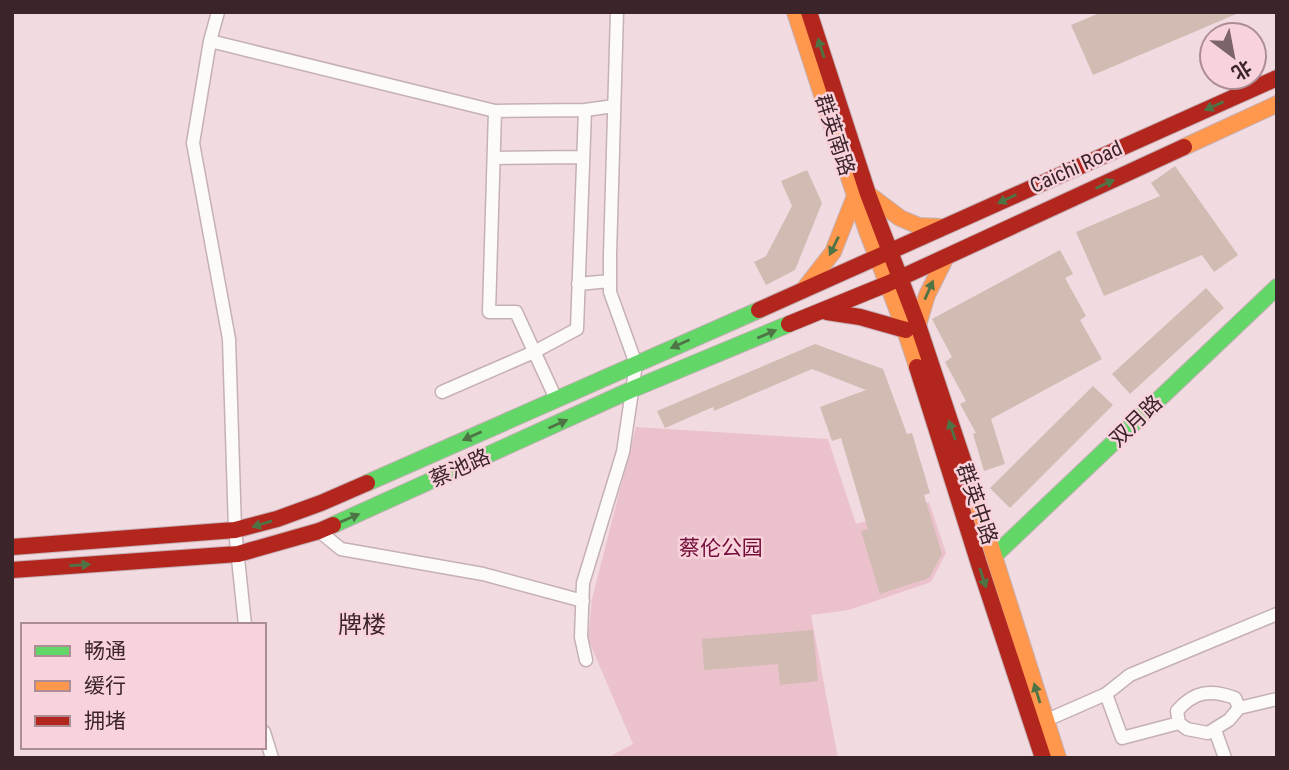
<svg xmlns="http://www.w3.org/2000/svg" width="1289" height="770" font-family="'Roboto Condensed','Noto Sans SC',sans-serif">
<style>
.green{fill:#ebc1cc}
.building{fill:#d1bbb2}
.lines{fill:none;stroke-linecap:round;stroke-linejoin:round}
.street-casing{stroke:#c4b0b5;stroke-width:15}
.fast-casing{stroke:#c4b0b5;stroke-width:18}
.slow-casing{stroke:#c4b0b5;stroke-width:18}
.jam-casing{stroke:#c4b0b5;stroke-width:18}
.street{stroke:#fdfafa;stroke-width:12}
.fast{stroke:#63d668;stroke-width:16}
.slow{stroke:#ff974d;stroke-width:16}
.jam{stroke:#b3261e;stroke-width:16}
.oneway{fill:#4e7446}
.labels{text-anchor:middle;stroke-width:5;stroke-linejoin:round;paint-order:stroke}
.street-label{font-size:21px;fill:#3c242b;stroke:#f9d3dc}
.park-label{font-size:21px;fill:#730e3a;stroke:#f9d3dc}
.quarter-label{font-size:24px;fill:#3c242b;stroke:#f9d3dc}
</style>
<rect width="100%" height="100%" fill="#f1dbe0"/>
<path class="green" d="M636,427L828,439L856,524L929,502L946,553L931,582L849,610L811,615L838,758H607L633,744L588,639L592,599Z"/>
<path class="building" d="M1102,12H1241L1093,75L1071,25Z
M1175,166L1238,255L1214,272L1202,255L1104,296L1076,232L1160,196L1151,183Z
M807,170L822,203L795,270L766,285L754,262L766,256L792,206L781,181Z
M1060,250L1073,274L1065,278L1086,316L1080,320L1102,359L991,419L1005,464L984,471L973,434L976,433L960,404L966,401L945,362L952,357L932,319Z
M1206,288L1224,308L1130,394L1112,374Z
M815,344L883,369L907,434L912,433L930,493L924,495L942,554L929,578L880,594L861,531L868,529L841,438L832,441L820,407L866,390L812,369L714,411L713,407L665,428L657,411Z
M1093,386L1113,405L1010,508L990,488Z
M813,630L818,681L780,685L778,664L704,670L702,639Z"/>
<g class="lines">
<g class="street-casing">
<path id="street" d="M218,12L210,41L193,143L229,339L235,530L245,625
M210,41L495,111L585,110L614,106
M495,111L489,312H516L556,399
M494,158L583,157
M578,284L610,281
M442,392L534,352L577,329L585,110
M319,531L341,549L483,574L583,601
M586,660L581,637L583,583L623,452L636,364L610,292V255L617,12
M1106,694L1122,738L1179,723
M1239,708L1235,698C1211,689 1194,691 1177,711L1179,723L1187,729L1208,733L1229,720L1239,708L1277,699
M1040,723L1106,694L1130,675L1277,614
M1215,730L1225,758
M264,732L272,758"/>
</g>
<g class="fast-casing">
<path id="fast" d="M367,483L759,310
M333,525L633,389L789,324
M995,555L1277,287"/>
</g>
<g class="slow-casing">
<path id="slow" d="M795,12C819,85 842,158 867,231C884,276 903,320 917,367
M1184,147L1277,104
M868,194L900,218L919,226L941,227
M805,288L833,252L855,196
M918,325L927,295L946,257
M974,493L1058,758"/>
</g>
<g class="jam-casing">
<path id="jam" d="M809,12L868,194L918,325L974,493
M759,310C932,234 1104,154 1277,78
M827,312L860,317L906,330
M789,324L887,284L1184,147
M917,367L979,564L1043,758
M12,547L235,530L277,519L321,503L367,483
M12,570L238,554L319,531L333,525"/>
</g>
<use href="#street" class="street"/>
<use href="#fast" class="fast"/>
<use href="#slow" class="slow"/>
<use href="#jam" class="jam"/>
</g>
<defs><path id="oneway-solid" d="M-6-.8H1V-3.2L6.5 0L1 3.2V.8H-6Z" transform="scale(1.75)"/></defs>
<g class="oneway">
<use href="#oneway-solid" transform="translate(821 48) rotate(-108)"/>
<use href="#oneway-solid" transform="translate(1214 106) rotate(156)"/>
<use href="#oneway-solid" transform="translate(1105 184) rotate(-25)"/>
<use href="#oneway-solid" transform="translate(1007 199) rotate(155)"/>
<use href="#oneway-solid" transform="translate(834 246) rotate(116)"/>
<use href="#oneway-solid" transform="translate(929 290) rotate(-66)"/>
<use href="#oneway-solid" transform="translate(767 334) rotate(-23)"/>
<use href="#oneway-solid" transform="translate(680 344) rotate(156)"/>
<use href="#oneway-solid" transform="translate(558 424) rotate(-24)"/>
<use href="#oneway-solid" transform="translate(952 430) rotate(-109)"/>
<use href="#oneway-solid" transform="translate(472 436) rotate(156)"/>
<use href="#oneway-solid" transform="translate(350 518) rotate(-23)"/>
<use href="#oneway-solid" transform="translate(262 524) rotate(163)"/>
<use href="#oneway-solid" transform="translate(80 565) rotate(-4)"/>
<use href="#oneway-solid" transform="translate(983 578) rotate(72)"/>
<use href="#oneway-solid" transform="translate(1037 693) rotate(-107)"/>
</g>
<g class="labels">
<g class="street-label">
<text transform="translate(835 135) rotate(72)" y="7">群英南路</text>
<text transform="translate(1076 167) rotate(-24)" y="7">Caichi Road</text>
<text transform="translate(1136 421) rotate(-44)" y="7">双月路</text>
<text transform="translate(460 468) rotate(-24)" y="7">蔡池路</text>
<text transform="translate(977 504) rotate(71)" y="7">群英中路</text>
</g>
<g class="park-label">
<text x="721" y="555">蔡伦公园</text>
</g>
<g class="quarter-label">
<text x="362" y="633">牌楼</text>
</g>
</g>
<rect width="1289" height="770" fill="none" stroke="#3c242b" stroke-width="28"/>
<rect x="21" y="623" width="245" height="126" fill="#f9d3dc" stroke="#ad8d95" stroke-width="2"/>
<rect x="35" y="646" width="35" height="10" fill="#63d668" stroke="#ad8d95" stroke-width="2"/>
<text x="84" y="658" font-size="21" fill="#3c242b">畅通</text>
<rect x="35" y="681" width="35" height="10" fill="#ff974d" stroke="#ad8d95" stroke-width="2"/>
<text x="84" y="693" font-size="21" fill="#3c242b">缓行</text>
<rect x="35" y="716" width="35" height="10" fill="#b3261e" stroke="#ad8d95" stroke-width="2"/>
<text x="84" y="728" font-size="21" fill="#3c242b">拥堵</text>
<g transform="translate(1233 56) rotate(148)"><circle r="33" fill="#f9d3dc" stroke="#ad8d95" stroke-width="2"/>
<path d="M0-5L12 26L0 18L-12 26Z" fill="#7b646a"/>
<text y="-10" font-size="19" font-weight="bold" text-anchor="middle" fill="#3c242b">北</text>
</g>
</svg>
